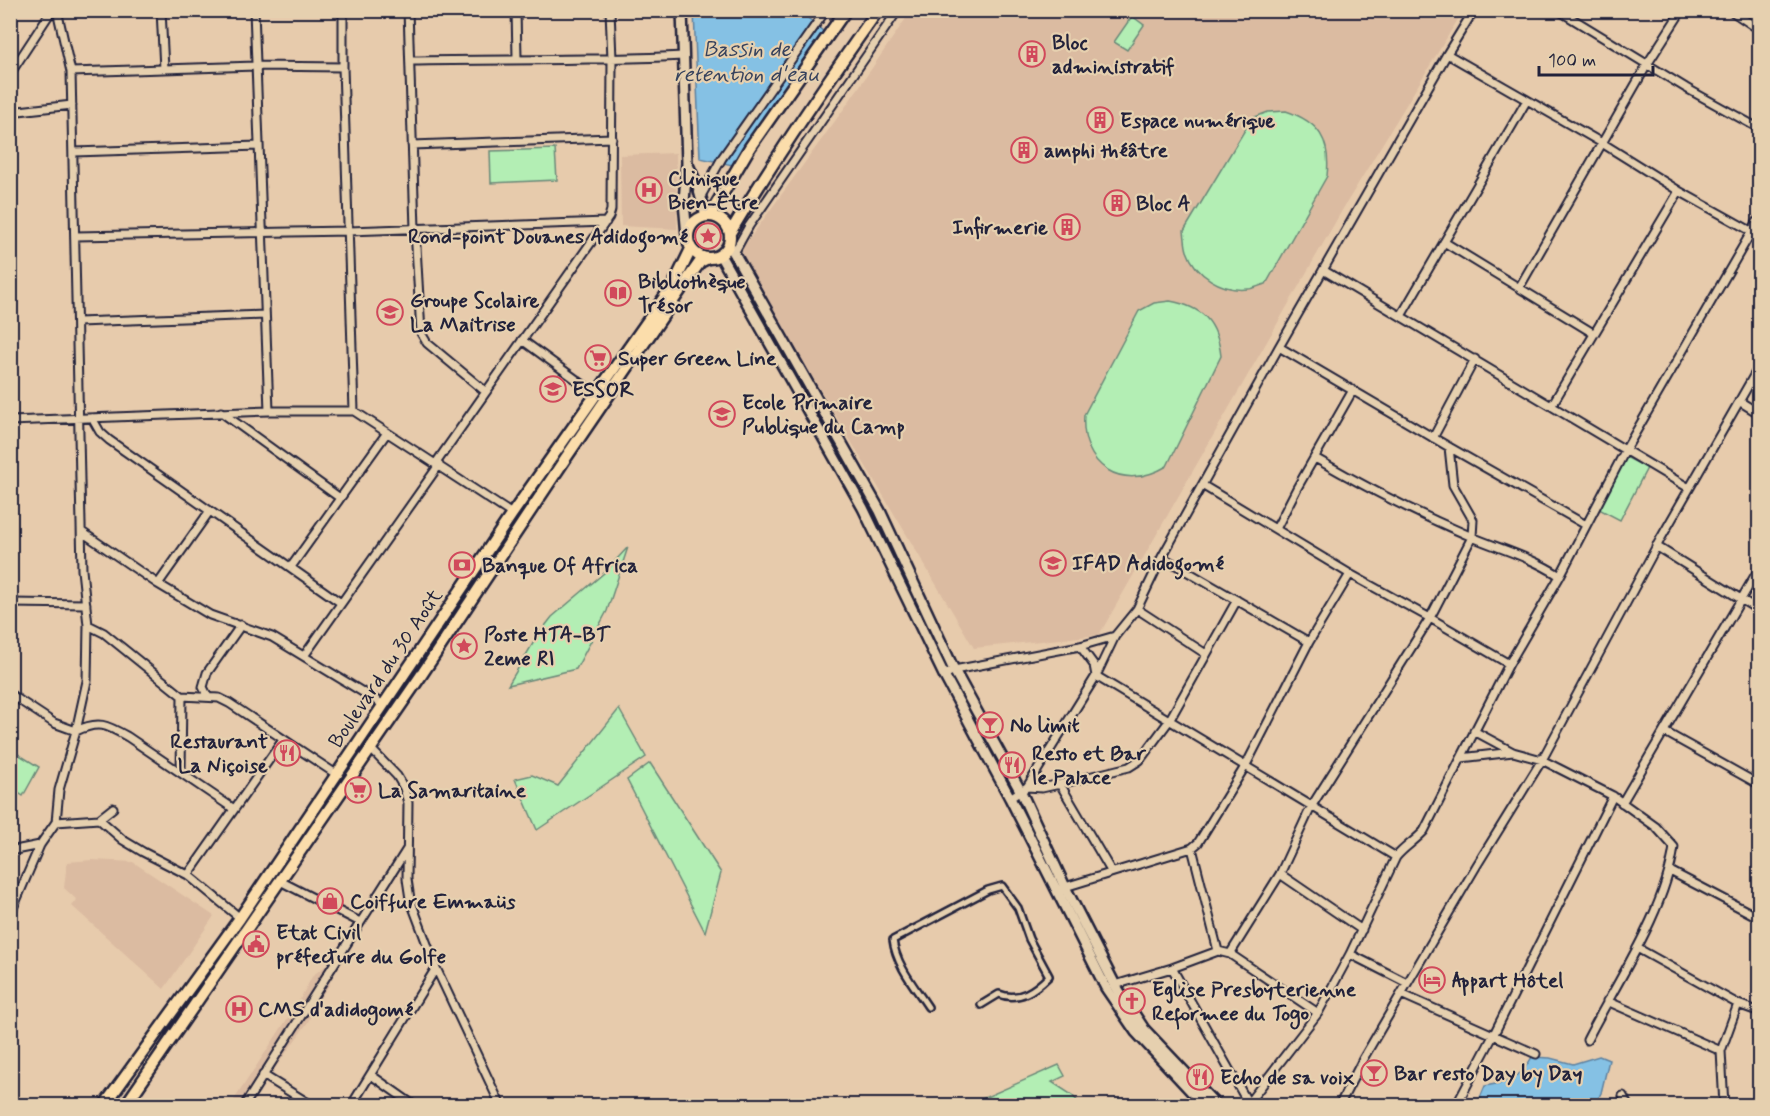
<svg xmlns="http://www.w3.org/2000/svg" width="1770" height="1116" font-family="Mynerve,sans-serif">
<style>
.built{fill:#dbbba1}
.green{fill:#b3eeb4;stroke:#6a8878;stroke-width:1.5}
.water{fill:#85c1e4;stroke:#5d81a0;stroke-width:1.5}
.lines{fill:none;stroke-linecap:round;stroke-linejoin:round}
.pedestrian-casing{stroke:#22223b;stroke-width:10}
.minor-casing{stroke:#22223b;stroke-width:11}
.secondary-casing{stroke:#22223b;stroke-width:14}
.trunk-casing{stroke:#22223b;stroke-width:15}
.pedestrian{stroke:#e6d0af;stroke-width:5}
.minor{stroke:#e6d0af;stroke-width:7}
.secondary{stroke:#e6d0af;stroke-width:9}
.trunk{stroke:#fbddab;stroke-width:10}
.labels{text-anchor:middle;stroke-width:4.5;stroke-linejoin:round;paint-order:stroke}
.poi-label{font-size:21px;font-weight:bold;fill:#22223b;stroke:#e6d0af;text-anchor:start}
.street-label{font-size:21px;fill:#22223b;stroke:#e6d0af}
.water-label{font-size:22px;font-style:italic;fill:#36425d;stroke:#e6d0af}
</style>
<rect width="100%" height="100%" fill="#e7cbac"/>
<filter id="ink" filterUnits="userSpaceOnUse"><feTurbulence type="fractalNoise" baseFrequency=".0167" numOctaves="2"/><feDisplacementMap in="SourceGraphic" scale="12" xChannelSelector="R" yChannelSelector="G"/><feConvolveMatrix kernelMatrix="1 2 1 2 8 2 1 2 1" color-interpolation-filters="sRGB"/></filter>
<g filter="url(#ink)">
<path class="built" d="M911,11H1463L1344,207L1099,635L974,648L739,253L846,106Z
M676,153L677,229L621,226L620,155Z
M92,860L133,862L214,916L164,989L72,906L77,900L64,888L67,862Z
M328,964L330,984L317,1002L308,1022L249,1105L230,1106L299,1001L313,975Z"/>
<path class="green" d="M1132,16L1144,25L1127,50L1114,42Z
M1286,111C1319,122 1331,140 1327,176L1266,284C1260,285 1254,289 1248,289C1222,292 1195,275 1187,251C1185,245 1185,237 1184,231L1252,118L1268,112Z
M555,149L557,180L491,183L490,151Z
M1170,301C1203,307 1217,322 1221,356L1167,466C1122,493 1080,466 1084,415L1139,311L1154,303Z
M1624,456L1647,468L1620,520L1597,508Z
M628,547L607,611L576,669L508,685L538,635L552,617L604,573Z
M619,709L646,757L537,830L515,779L532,775L558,786Z
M10,749L39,767L23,796L11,788Z
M650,763L721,873L705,932L627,780Z
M1059,1065L1065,1076L1052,1082L1072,1095L1081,1105H968Z"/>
<path class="water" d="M694,11H800L825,33L737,166L700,158Z
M1599,1056L1609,1060L1601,1093L1595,1105H1486L1480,1098L1485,1086C1509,1082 1519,1080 1532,1057L1550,1058L1573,1064Z"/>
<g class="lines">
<g class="pedestrian-casing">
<path id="pedestrian" d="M928,1007C915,987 896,965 893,940L988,890L1002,886L1018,908L1029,939L1049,976C1035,990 1019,1002 999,994L981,1005"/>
</g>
<g class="minor-casing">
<path id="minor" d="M161,10L164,69
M254,10L269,411
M343,10V67L354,411
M408,10L415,229L421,333L427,343L486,392
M516,10L517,58
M1558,10L1686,88L1760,129
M1730,10L1760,30
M1447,54L1602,143L1679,191L1760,236
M410,61C501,59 592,61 683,56
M71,72L256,66L343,67
M10,74L52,10
M10,112L72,105
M412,145L612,138
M74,152L259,146
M701,196L722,158L826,10
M76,236L349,231L606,222
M1444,242L1593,333
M734,253L749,226L898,10
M1323,270L1689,488
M1519,288L1648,63L1682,10
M1401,316L1527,100
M78,322L264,315
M522,340L596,394
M1279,347L1449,447L1586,525
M1739,401L1760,414
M1552,405L1679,191
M221,412L340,498
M92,418L100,432L109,440L341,603
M10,421L269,411H354L512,514
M1433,438L1475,359
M1315,458C1365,487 1418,514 1472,537C1503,550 1531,557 1560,576
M436,463L609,217L611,210L612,59L610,10
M1202,485L1350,574L1430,618L1509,664
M1276,529L1297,488L1353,390
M82,532L158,584L210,615L272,637L384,705
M1656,546L1760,611
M1162,557L1309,642
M291,567L386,434
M158,584L209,512
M10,603L86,604
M1137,609L1206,654
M88,625L104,633L182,696L219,698L229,703L336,774
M1080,646L1094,665L1096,676L1396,857
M304,656L439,465
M944,675L954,670L1080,646L1115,636
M10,694L54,723L76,731C99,720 107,725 128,737L234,809
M208,697L203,687L207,673L241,625
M1474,731L1513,752L1542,760L1613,796L1656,827L1674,847C1665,912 1617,981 1587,1040
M1665,732L1760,785
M370,748L397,776L404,788L408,803L407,879L410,899L436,968L501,1106
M1461,758L1509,664L1560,576L1626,449L1760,217
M181,773L182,696
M1060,784L1111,871
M1027,787L1042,788L1060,784L1129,767L1140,760L1169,721L1237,600
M1010,798L1027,787L1096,676L1115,636L1137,609L1162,557L1279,347L1447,54L1474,10
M1622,803L1760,567
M99,819L113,808
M56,822L99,819L123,840L143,852L188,875L240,918
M1192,848L1218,951
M10,851L40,845
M1670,871L1760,918
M1280,874L1362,930
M188,875L283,740
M280,881L360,922
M1065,887L1192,848L1198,843L1246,765L1309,642L1350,574
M10,915L40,845L56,822L59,790L76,731L87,681L88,625L82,570L71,72L57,10
M1637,948L1738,1004L1760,1012
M1230,954L1318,1013
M1350,954L1407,983
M1172,968L1248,1103
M1115,985L1172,968L1218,951L1230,954L1280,874L1311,807L1430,618L1472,537L1473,520L1453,485L1449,447
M1401,994L1536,1054
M1607,1001L1721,1051
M263,1075L313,1106
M371,1075L415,1106
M1623,1096L1628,1106
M10,1102L18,1106
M244,1106L407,849
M351,1106L436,968
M1246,1106L1318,1013L1350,954L1396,857C1404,847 1415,841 1424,831L1461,758L1513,752
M1339,1106L1363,1059L1401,994L1477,865L1542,760L1661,538L1760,365
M1456,1106L1493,1036L1613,796
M1724,1106L1721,1051L1738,1004"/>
</g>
<g class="secondary-casing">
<path id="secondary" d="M682,10L687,163L684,202L687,236
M688,165L698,187L706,216
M729,244L880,511L954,670L1021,792L1065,887L1115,985L1144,1029L1217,1106
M720,255L863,508L944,675L1010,798L1106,988L1136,1032L1205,1106"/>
</g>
<g class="trunk-casing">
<path id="trunk" d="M710,215L750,147L846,10
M688 237a21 21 0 1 1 42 0a21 21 0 1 1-42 0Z
M730,233C776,156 826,83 878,10
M104,1106L240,918L512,514L675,282L691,249
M125,1106L420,677L565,459L690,276L700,262L708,258"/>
</g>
<use href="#pedestrian" class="pedestrian"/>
<use href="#minor" class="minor"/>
<use href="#secondary" class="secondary"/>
<use href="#trunk" class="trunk"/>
</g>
</g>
<defs>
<g id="building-ring" transform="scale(1.35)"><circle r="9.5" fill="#e6d0af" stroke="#d1495b" stroke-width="1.5"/><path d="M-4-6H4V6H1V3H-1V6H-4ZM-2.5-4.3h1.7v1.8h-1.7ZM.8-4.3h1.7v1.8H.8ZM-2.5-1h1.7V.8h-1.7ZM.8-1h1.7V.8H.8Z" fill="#d1495b"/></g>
<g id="hospital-ring" transform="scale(1.35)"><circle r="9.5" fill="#e6d0af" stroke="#d1495b" stroke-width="1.5"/><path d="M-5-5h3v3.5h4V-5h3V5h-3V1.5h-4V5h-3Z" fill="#d1495b"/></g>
<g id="sight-ring" transform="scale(1.35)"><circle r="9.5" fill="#e6d0af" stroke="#d1495b" stroke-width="1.5"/><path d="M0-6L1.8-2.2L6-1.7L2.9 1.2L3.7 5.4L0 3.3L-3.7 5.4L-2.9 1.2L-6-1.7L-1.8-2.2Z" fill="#d1495b"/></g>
<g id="library-ring" transform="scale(1.35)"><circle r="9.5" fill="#e6d0af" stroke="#d1495b" stroke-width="1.5"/><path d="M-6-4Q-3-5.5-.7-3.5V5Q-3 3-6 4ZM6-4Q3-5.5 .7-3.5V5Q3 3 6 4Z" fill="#d1495b"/></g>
<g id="school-ring" transform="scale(1.35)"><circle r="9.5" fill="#e6d0af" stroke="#d1495b" stroke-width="1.5"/><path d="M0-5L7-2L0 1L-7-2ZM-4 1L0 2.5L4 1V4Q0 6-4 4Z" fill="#d1495b"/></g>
<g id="supermarket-ring" transform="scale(1.35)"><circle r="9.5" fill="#e6d0af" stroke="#d1495b" stroke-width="1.5"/><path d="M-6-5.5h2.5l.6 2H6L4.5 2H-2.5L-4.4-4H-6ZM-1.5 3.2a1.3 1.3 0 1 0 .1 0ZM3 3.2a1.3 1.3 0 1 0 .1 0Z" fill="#d1495b"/></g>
<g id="university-ring" transform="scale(1.35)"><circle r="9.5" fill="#e6d0af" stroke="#d1495b" stroke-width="1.5"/><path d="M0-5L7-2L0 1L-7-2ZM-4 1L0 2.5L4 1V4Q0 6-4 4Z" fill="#d1495b"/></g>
<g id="bank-ring" transform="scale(1.35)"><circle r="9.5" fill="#e6d0af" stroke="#d1495b" stroke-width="1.5"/><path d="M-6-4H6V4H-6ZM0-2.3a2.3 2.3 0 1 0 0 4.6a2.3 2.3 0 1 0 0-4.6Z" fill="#d1495b"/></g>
<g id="bar-ring" transform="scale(1.35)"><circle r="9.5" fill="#e6d0af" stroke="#d1495b" stroke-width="1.5"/><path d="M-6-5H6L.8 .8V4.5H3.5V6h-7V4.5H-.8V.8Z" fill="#d1495b"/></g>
<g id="restaurant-ring" transform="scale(1.35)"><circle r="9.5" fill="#e6d0af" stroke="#d1495b" stroke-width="1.5"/><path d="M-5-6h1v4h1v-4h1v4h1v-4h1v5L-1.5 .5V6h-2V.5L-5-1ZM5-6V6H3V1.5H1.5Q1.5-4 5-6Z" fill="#d1495b"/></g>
<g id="shop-ring" transform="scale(1.35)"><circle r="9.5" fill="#e6d0af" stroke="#d1495b" stroke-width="1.5"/><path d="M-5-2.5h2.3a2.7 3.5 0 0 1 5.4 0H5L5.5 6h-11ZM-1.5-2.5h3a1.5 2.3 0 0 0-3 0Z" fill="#d1495b"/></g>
<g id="civic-ring" transform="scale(1.35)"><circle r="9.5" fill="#e6d0af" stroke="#d1495b" stroke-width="1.5"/><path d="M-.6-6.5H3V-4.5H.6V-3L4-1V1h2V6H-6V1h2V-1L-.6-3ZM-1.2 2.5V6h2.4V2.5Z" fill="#d1495b"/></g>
<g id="hotel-ring" transform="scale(1.35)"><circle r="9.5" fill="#e6d0af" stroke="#d1495b" stroke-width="1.5"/><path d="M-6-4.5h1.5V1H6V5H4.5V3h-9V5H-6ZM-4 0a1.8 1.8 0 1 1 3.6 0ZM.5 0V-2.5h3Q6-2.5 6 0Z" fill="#d1495b"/></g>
<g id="church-ring" transform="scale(1.35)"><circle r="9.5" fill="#e6d0af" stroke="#d1495b" stroke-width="1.5"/><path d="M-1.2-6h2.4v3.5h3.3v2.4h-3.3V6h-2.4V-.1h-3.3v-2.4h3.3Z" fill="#d1495b"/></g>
</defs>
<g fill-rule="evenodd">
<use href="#building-ring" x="1032" y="54"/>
<use href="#building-ring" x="1100" y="120"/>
<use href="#building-ring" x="1024" y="150"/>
<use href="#hospital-ring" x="649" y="190"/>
<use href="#building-ring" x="1117" y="203"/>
<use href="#building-ring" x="1067" y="227"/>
<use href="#sight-ring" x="708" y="236"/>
<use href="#library-ring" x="618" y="293"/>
<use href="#school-ring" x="390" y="312"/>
<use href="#supermarket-ring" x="598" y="358"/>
<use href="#school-ring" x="553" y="389"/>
<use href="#school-ring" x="722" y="414"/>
<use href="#university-ring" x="1053" y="563"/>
<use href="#bank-ring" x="462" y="565"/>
<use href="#sight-ring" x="464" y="646"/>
<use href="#bar-ring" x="990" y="725"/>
<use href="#restaurant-ring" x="287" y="753"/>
<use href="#restaurant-ring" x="1012" y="765"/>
<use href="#supermarket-ring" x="358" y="790"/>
<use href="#shop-ring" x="330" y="901"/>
<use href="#civic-ring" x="256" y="944"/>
<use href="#hotel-ring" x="1432" y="980"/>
<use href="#church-ring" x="1132" y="1001"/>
<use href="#hospital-ring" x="239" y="1009"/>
<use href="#bar-ring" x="1374" y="1073"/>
<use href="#restaurant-ring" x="1200" y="1077"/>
</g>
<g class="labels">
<g class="poi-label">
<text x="1052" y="49">Bloc<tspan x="1052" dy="24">administratif</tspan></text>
<text x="1120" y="127">Espace numérique</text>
<text x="1044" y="157">amphi théâtre</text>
<text x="668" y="185">Clinique<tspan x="668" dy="24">Bien-Être</tspan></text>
<text x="1136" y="210">Bloc A</text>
<text x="1048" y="234" text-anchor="end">Infirmerie</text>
<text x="688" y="243" text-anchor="end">Rond-point Douanes Adidogomé</text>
<text x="638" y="288">Bibliothèque<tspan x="638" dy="24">Trésor</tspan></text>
<text x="410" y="307">Groupe Scolaire<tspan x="410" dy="24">La Maitrise</tspan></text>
<text x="618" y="365">Super Green Line</text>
<text x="572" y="396">ESSOR</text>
<text x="742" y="409">Ecole Primaire<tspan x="742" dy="24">Publique du Camp</tspan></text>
<text x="1072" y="570">IFAD Adidogomé</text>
<text x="482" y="572">Banque Of Africa</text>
<text x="484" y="641">Poste HTA-BT<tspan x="484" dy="24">2eme RI</tspan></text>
<text x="1010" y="732">No limit</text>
<text x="268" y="748" text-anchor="end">Restaurant<tspan x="268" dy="24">La Niçoise</tspan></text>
<text x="1032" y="760">Resto et Bar<tspan x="1032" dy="24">le Palace</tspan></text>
<text x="378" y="797">La Samaritaine</text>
<text x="350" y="908">Coiffure Emmaüs</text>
<text x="276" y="939">Etat Civil<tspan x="276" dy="24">préfecture du Golfe</tspan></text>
<text x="1452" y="987">Appart Hôtel</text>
<text x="1152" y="996">Eglise Presbyterienne<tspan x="1152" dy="24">Reformee du Togo</tspan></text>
<text x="258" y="1016">CMS d'adidogomé</text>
<text x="1394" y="1080">Bar resto Day by Day</text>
<text x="1220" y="1084">Echo de sa voix</text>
</g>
<g class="street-label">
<text transform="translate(385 668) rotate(-56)" y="7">Boulevard du 30 Août</text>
</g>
<g class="water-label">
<text x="747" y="56">Bassin de<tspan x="747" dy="25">retention d'eau</tspan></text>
</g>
</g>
<rect width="1770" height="1116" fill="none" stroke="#e6d0af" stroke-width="36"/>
<rect x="18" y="18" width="1734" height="1080" fill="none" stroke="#22223b" stroke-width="2" filter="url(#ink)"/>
<path d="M1539 66v9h114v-9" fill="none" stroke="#22223b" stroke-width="3"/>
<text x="1548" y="66" font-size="18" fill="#22223b" stroke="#e6d0af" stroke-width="4.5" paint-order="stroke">100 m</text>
</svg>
